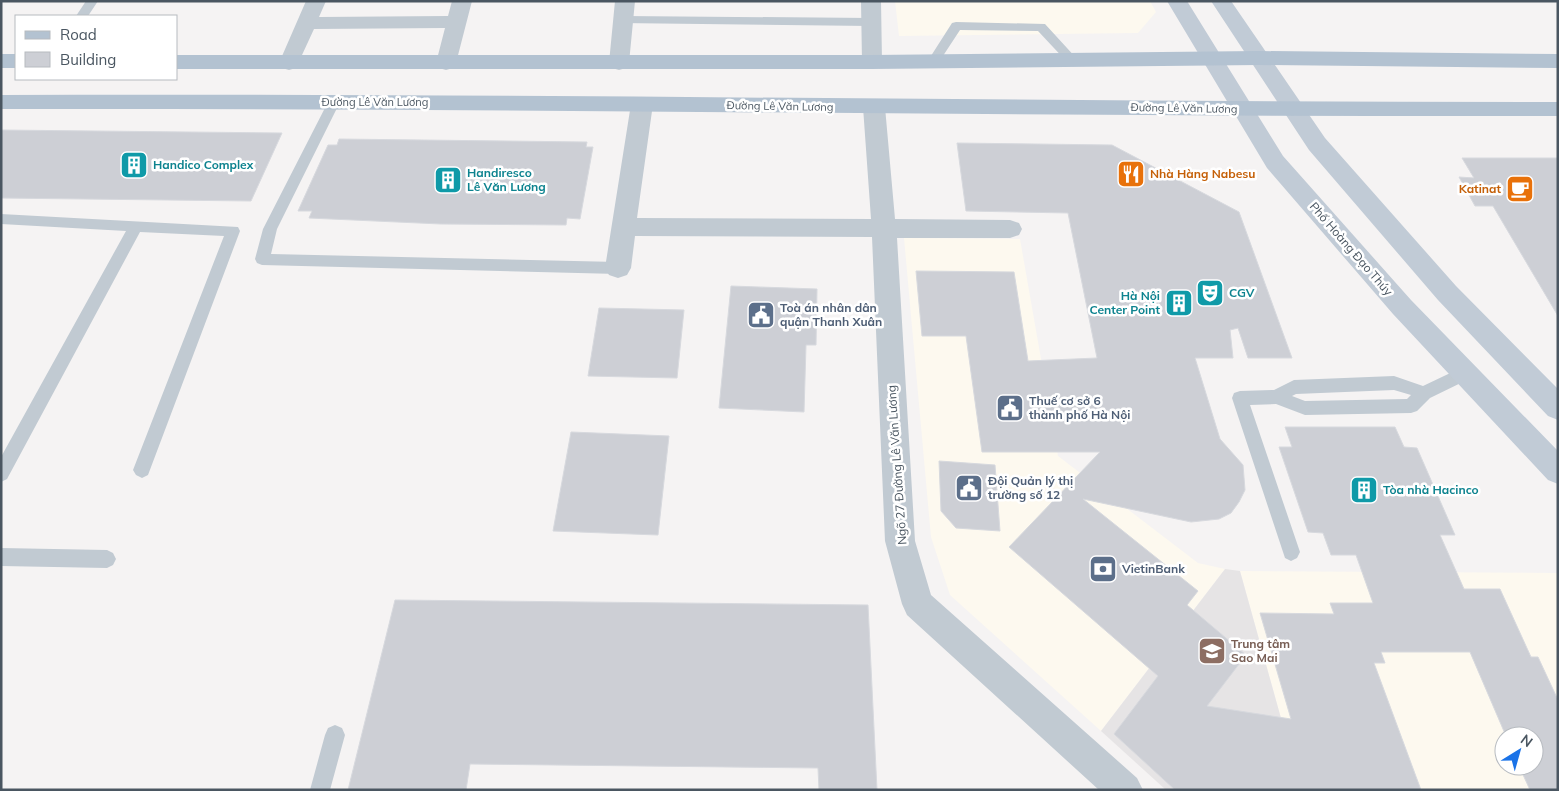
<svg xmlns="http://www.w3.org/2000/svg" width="1559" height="791" font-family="Mulish,sans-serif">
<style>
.commercial{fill:#fdf9ef;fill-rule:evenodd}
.education{fill:#e6e4e5}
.building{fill:#cdcfd5;stroke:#d7d9de}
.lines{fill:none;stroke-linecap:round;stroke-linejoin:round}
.service{fill:#c1cad2;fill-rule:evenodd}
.minor{fill:#c1cad2;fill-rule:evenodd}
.secondary{fill:#c1cbd6;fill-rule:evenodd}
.primary{fill:#b3c2d1;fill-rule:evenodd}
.labels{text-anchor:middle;stroke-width:5;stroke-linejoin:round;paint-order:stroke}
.far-street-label{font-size:11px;fill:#4a5661;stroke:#fff}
.culture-label{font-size:12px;font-weight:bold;fill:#0d838f;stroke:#fff;text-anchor:start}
.food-label{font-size:12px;font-weight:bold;fill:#c56008;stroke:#fff;text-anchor:start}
.street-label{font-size:12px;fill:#4a5661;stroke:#fff}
.service-label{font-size:12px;font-weight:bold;fill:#4e5e75;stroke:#fff;text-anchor:start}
.education-label{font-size:12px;font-weight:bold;fill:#785e54;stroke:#fff;text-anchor:start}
</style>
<rect width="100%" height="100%" fill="#f5f3f3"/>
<path class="commercial" d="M895,1H1150L1156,12L1138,33L899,36Z
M904,238L1020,239L1058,456L1198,563L1225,569L1101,731L950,595L931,537Z
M1240,571L1558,573V790H1301ZM1504,736H1534V766H1504Z"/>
<path class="education" d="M1225,569L1240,571L1301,790H1166L1101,731Z"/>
<path class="building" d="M1,130L282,133L251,201L1,198Z
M339,139L587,142L586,147H593L580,219L567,218L566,225L441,224L309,218L312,211H298L328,145H337Z
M957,143L1112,145L1239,212L1292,358H1248L1238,328L1230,330L1233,358H1195L1220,439L1243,465L1245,490L1239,502L1231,513L1219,519L1191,522L1083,499L1198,591L1187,605L1246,655L1207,706L1291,719L1260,613L1334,614L1330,603H1373L1356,555H1331L1323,533L1308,532L1279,447H1292L1285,427H1395L1404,447L1417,448L1455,535H1440L1464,589H1500L1531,657H1538L1558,700V790H1530L1519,766H1534V736H1506L1470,652H1381L1385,663H1374L1421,790H1175L1114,734L1158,676L1009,547L1100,452H982L966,336H922L916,271L1014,272L1028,361L1097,358L1068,213L966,211Z
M1462,158H1558V316L1493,206H1475L1459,177L1474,178Z
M731,286L817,289L816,345H806L804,412L719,408Z
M599,308L684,310L677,378L588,376Z
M571,432L669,436L658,535L553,531Z
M939,461L995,465L1000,531L956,528L941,511Z
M395,600L868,605L877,790H819L818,768L470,764L466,790H348Z"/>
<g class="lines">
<path class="service" d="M86,1H98L88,16H76Z
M623,16L871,18L877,22L871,26L619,23L617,20Z
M956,22L1045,24L1078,60L1072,64L1068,63L1038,31L960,30L937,65H929L927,62L929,59L952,23Z
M334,98L340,102L277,229L271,254L618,262L623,264L625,268L623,272L618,274L262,265L257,263L255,259L263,229L328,102Z
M1,214L238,227L240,231L148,475L142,478L136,475L133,470L224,236L140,232L7,479L1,482V457L126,231L1,224Z
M1465,366L1471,368L1473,373L1471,378L1430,398L1417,411L1411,413L1305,415L1276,404L1250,405L1300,552L1297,558L1291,561L1285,558L1232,398L1234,393L1240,391L1274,390L1294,380L1394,376L1423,386ZM1394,390L1411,395L1407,399L1305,401L1292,396L1296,394Z
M1,548L107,550L113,553L116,559L113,565L107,568L1,566Z
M335,725L342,728L345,735L330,790H310L325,735L328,728Z"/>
<path class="minor" d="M306,1H326L319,17L448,16L452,1H472L456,63L453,68L446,70L439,68L436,63L445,28L314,29L296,68L289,70L282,68L279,63Z
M615,1H635L629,63L626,68L619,70L612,68L609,63Z
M861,1H881L882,62L879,67L872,69L865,67L862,62Z
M642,97L650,99L653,104L637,218L871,219L863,107L866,102L874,100L882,102L885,107L895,219L1010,220L1019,223L1022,229L1019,235L1010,238H897L915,541L931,595L1137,778L1143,790H1099L907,615L902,604L885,541L872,237L635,236L631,268L627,275L618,278L609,275L605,268L631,104L634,99Z"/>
<path class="secondary" d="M1167,1H1187L1283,156L1411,300L1558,451V484L1548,480L1393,314L1267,168Z
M1211,1H1231L1325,138L1456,286L1558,389V420L1548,416L1438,300L1309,150Z"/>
<path class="primary" d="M1259,51L1558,54V68L1259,65L872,69H176V55H872Z
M1,54H16V68H1Z
M1,95C520,93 1039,102 1558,102V116C1039,117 520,108 1,109Z"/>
</g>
<defs>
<g id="building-square" transform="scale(1.4375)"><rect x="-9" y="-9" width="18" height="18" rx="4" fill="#0f9aa8" stroke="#fff"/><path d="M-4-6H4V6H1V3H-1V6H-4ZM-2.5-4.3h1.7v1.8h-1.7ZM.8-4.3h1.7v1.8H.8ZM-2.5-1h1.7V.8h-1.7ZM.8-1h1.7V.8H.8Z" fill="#fff"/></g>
<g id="restaurant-square" transform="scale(1.4375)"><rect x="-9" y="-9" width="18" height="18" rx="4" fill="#e8710a" stroke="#fff"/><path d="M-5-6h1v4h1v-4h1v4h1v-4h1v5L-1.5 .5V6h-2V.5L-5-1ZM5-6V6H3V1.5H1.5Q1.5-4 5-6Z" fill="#fff"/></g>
<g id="cafe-square" transform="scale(1.4375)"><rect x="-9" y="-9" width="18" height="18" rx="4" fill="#e8710a" stroke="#fff"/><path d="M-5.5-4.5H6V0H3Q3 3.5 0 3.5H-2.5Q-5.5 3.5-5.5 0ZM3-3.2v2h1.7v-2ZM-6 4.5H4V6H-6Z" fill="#fff"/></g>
<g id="theatre-square" transform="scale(1.4375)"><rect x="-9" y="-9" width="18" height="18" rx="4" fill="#0f9aa8" stroke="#fff"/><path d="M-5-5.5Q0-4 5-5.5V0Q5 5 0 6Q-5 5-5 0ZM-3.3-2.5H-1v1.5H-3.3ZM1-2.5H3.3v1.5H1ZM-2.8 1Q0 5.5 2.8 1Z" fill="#fff"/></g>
<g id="civic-square" transform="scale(1.4375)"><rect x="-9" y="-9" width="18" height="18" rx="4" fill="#5c6f8a" stroke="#fff"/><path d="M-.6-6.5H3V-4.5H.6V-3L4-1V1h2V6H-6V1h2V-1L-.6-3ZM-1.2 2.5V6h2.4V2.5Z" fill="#fff"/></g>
<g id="bank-square" transform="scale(1.4375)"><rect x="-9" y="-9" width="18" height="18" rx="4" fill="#5c6f8a" stroke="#fff"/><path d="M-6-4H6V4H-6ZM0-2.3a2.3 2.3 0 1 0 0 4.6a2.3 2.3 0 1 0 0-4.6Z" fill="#fff"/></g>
<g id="school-square" transform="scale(1.4375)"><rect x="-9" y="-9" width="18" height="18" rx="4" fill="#8d6e63" stroke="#fff"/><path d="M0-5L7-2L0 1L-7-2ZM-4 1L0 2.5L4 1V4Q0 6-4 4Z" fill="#fff"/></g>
</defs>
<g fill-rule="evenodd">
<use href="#building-square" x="134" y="165"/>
<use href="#restaurant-square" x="1131" y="174"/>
<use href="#building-square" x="448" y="180"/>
<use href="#cafe-square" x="1520" y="189"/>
<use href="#theatre-square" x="1210" y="293"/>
<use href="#building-square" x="1179" y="303"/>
<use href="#civic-square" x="761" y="315"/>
<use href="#civic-square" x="1010" y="408"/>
<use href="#civic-square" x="969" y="488"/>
<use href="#building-square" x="1364" y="490"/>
<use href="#bank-square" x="1103" y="569"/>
<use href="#school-square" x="1212" y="651"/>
</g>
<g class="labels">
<g class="far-street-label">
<text x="375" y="106">Đường Lê Văn Lương</text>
<text transform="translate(780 106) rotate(1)" y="4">Đường Lê Văn Lương</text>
<text transform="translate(1184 108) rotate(1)" y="4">Đường Lê Văn Lương</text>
</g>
<g class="culture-label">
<text x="153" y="169">Handico Complex</text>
<text x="467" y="177">Handiresco<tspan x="467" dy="14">Lê Văn Lương</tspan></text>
<text x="1229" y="297">CGV</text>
<text x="1160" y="300" text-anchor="end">Hà Nội<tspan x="1160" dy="14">Center Point</tspan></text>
<text x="1383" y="494">Tòa nhà Hacinco</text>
</g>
<g class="food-label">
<text x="1150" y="178">Nhà Hàng Nabesu</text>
<text x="1501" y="193" text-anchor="end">Katinat</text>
</g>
<g class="street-label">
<text transform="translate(1351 249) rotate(49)" y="4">Phố Hoàng Đạo Thúy</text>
<text transform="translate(897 465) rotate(-94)" y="4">Ngõ 27 Đường Lê Văn Lương</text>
</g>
<g class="service-label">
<text x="780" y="312">Toà án nhân dân<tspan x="780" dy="14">quận Thanh Xuân</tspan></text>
<text x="1029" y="405">Thuế cơ sở 6<tspan x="1029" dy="14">thành phố Hà Nội</tspan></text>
<text x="988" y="485">Đội Quản lý thị<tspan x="988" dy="14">trường số 12</tspan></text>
<text x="1122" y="573">VietinBank</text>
</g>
<g class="education-label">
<text x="1231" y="648">Trung tâm<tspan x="1231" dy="14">Sao Mai</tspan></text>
</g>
</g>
<rect width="1559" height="791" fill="none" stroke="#4a5661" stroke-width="5"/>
<rect x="15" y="15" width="162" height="65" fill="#ffffff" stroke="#b7bbc0"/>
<rect x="25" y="31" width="25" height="8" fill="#b3c2d1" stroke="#b7bbc0"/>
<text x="60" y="40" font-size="15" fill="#4a5661">Road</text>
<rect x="25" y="52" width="25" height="15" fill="#cdcfd5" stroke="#b7bbc0"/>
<text x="60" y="65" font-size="15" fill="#4a5661">Building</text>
<g transform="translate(1519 751) rotate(37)"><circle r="24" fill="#ffffff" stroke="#b7bbc0"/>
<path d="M0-4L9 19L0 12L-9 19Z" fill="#1a73e8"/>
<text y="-8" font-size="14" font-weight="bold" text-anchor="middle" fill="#4a5661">N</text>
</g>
</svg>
